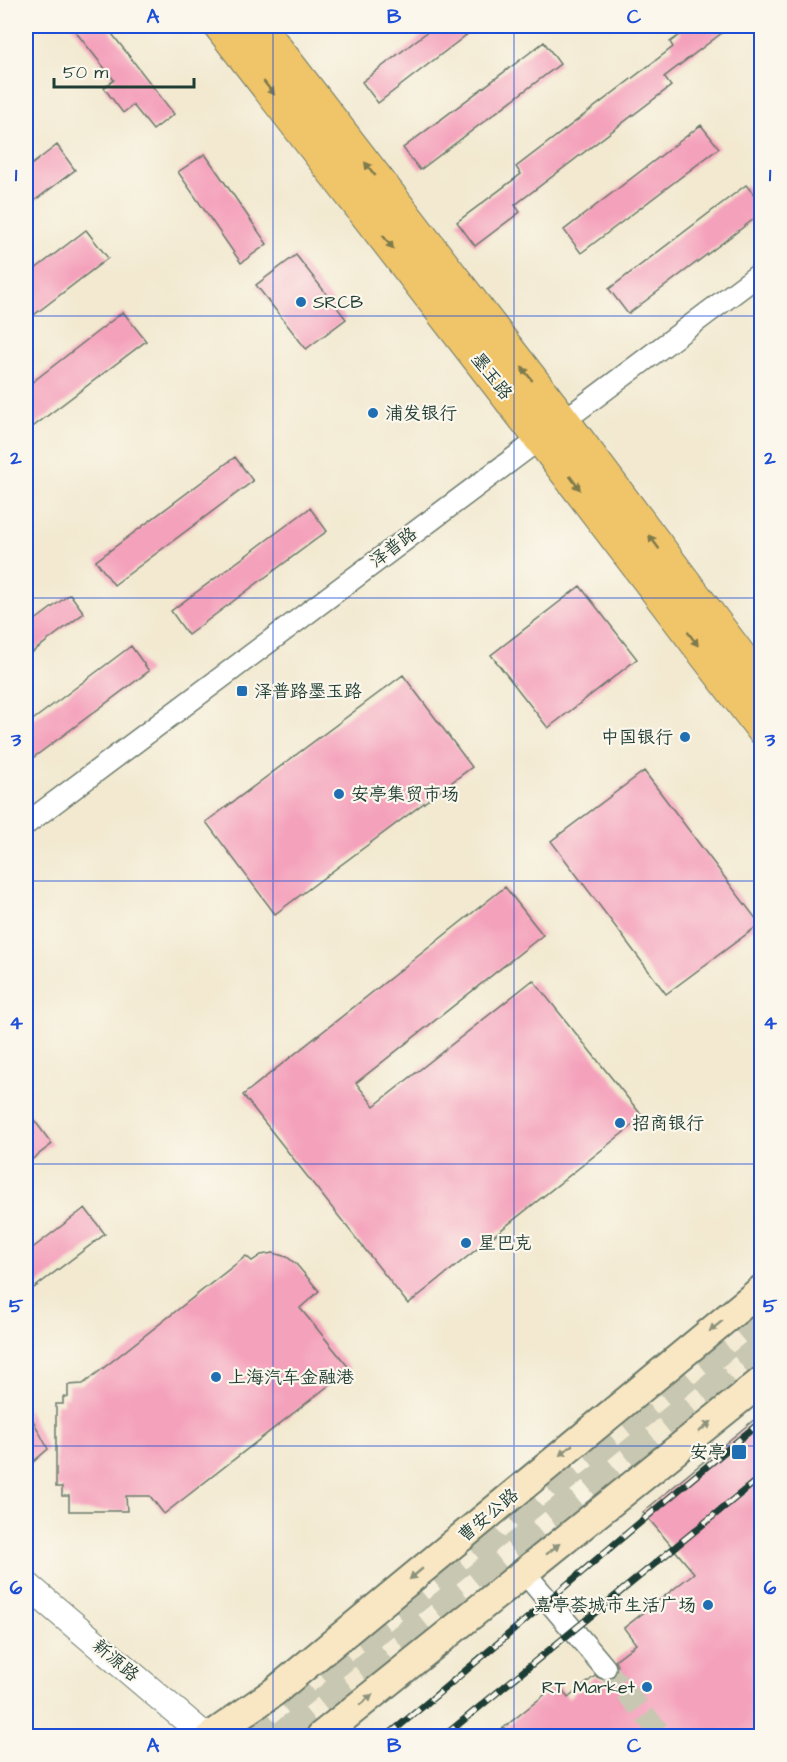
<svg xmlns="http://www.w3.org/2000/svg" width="787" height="1762" font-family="'Architects Daughter','LXGW WenKai TC',sans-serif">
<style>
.building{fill:#f4a1bb}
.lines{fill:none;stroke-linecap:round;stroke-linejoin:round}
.minor-tunnel{stroke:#c8c7b1;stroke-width:21;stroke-dasharray:21 10;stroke-linecap:butt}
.trunk-tunnel{stroke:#c8c7b1;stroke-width:33;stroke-dasharray:33 16;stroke-linecap:butt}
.minor-casing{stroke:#69796b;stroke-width:24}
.tertiary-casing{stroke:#69796b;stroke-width:28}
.secondary-casing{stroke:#69796b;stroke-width:32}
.primary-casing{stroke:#69796b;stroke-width:34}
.minor{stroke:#fff;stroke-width:21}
.tertiary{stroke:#fff;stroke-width:26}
.secondary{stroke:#f9e7c3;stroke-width:28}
.primary{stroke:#f0c469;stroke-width:32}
.rail-casing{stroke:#1f3d34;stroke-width:7}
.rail{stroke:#fbf7ec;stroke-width:4.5;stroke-dasharray:14;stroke-linecap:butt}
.oneway{fill:#7d7a4c}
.oneway2{fill:#8c927c}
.grid{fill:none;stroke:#1d4ed8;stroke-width:1.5;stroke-opacity:0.55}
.poi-dot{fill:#1f6fb2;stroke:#fbf7ec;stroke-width:2}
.labels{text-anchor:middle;stroke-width:4.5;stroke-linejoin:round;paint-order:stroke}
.poi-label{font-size:18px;fill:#1f3d34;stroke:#fbf7ec;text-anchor:start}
.street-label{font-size:18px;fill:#1f3d34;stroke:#fbf7ec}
.neatline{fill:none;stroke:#1d4ed8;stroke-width:2}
.grid-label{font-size:20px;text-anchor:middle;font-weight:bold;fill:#1d4ed8}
</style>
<rect width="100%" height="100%" fill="#fbf7ec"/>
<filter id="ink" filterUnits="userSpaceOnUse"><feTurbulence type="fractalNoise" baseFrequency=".0167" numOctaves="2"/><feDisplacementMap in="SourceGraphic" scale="12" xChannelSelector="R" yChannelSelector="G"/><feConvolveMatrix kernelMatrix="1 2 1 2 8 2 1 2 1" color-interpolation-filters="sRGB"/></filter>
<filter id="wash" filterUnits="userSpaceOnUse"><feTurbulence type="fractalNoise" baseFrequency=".008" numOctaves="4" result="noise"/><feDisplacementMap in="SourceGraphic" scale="24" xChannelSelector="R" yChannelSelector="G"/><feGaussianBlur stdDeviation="1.35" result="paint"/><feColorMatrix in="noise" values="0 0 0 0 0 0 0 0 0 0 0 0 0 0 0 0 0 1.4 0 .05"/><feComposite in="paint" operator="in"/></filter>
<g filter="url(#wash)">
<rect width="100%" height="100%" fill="#f2e9d0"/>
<g id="blocks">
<path class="building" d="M71,26H106L174,114L153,130L133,105L123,113L104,88L114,80Z
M435,26H478L378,103L362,82Z
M675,26H731L664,77L671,86L515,205L520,212L475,246L457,222L521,174L516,167L673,47L670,42L681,34Z
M544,42L560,64L420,170L403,148Z
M701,125L719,148L581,253L564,230Z
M57,145L75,170L26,207V169Z
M205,154L267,244L241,263L178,172Z
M746,185L762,204V213L628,314L609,289Z
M86,230L108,258L26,321V276Z
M296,255L346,319L306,349L256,285Z
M123,312L146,341L26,432V387Z
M235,457L253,481L114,585L96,561Z
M310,508L327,531L188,635L171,611Z
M580,586L637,659L548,728L491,655Z
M70,594L84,613L26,657V627Z
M131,646L149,671L26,763V725Z
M403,675L472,767L275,914L206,822Z
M644,771L760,924L666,994L551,841Z
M505,887L543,935L356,1083L374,1106L533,980L643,1117L408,1304L243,1095Z
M26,1109L52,1144L26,1164Z
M85,1208L105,1234L26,1294V1253Z
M273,1253L287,1257L296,1264L319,1291L300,1308L350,1369L164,1514L150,1496H126L127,1511H69V1496H62V1487H56V1404H63V1397H68V1385L83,1384L246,1256L252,1261L261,1255Z
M26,1407L48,1449L26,1468Z
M762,1413V1737H492L558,1684L568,1698L595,1676L607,1681L614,1677L618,1666L615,1660L636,1644L624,1628L694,1573L643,1512Z"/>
</g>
</g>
<g filter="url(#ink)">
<use href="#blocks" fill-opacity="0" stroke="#69796b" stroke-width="1.5"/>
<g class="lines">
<path class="minor-tunnel" d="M605,1668L663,1736"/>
<path class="trunk-tunnel" d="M244,1736L762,1313
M285,1736L762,1350"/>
<g class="minor-casing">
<path id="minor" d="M26,824L762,272
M524,1572L605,1668"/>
</g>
<g class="tertiary-casing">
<path id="tertiary" d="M26,1584L205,1736"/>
</g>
<g class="secondary-casing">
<path id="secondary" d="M211,1736L274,1692L762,1289
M321,1736L762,1381"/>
</g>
<g class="primary-casing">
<path id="primary" d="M220,26L539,437L762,729
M259,26L563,420L762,685"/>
</g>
<use href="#minor" class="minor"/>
<use href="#tertiary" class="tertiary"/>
<use href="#secondary" class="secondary"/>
<use href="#primary" class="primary"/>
<g class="rail-casing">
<path id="rail" d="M387,1736C513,1633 635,1524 762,1421
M444,1736L762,1476"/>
</g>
<use href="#rail" class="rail"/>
</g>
<defs><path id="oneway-solid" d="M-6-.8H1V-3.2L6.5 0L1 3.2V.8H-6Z" transform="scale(1.5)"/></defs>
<g class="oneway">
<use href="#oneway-solid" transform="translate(269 88) rotate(52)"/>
<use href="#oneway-solid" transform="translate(370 169) rotate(-128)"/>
<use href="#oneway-solid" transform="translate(388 242) rotate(52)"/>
<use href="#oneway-solid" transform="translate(527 374) rotate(-128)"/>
<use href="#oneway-solid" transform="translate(575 483) rotate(53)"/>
<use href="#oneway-solid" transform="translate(654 542) rotate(-127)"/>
<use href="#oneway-solid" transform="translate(693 639) rotate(53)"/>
</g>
<g class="oneway2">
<use href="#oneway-solid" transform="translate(716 1326) rotate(141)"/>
<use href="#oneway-solid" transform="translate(705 1427) rotate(-39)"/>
<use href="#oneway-solid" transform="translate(566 1450) rotate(140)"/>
<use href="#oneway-solid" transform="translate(553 1549) rotate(-39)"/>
<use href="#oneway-solid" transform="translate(416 1574) rotate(140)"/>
<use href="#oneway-solid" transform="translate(366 1700) rotate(-39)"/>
</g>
</g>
<path class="grid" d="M273,26V1736M514,26V1736M26,316H762M26,598H762M26,881H762M26,1164H762M26,1446H762"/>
<g class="poi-dot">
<circle cx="301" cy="302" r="6"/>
<circle cx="373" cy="413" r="6"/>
<rect x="236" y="685" width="12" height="12" rx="3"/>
<circle cx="685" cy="737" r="6"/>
<circle cx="339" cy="794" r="6"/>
<circle cx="620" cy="1123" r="6"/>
<circle cx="466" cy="1243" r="6"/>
<circle cx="216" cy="1377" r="6"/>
<rect x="731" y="1444" width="16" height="16" rx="3"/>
<circle cx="708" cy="1605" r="6"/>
<circle cx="647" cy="1687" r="6"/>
</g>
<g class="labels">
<g class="poi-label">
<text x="313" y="308">SRCB</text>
<text x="385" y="419">浦发银行</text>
<text x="254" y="697">泽普路墨玉路</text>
<text x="673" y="743" text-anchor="end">中国银行</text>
<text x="351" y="800">安亭集贸市场</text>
<text x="632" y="1129">招商银行</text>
<text x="478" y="1249">星巴克</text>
<text x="228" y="1383">上海汽车金融港</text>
<text x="726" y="1458" text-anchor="end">安亭</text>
<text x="696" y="1611" text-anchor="end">嘉亭荟城市生活广场</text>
<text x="635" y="1693" text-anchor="end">RT Market</text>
</g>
<g class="street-label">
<text transform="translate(492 376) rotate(52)" y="6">墨玉路</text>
<text transform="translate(393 547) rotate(-37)" y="6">泽普路</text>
<text transform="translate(488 1515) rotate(-40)" y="6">曹安公路</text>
<text transform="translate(116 1660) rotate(40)" y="6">新源路</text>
</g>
</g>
<rect width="787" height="1762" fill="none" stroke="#fbf7ec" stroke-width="66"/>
<path d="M54 78v9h140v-9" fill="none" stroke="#1f3d34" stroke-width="3"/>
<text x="63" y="78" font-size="18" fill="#1f3d34" stroke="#fbf7ec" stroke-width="4.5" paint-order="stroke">50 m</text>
<rect x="33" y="33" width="721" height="1696" class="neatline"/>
<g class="grid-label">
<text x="153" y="23">A</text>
<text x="394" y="23">B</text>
<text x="634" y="23">C</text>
<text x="16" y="181">1</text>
<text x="770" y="181">1</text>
<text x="16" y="464">2</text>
<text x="770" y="464">2</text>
<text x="16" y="746">3</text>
<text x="770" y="746">3</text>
<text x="16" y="1029">4</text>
<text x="770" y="1029">4</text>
<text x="16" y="1312">5</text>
<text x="770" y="1312">5</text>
<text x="16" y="1594">6</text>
<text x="770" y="1594">6</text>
<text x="153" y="1752">A</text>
<text x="394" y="1752">B</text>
<text x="634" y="1752">C</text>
</g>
</svg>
